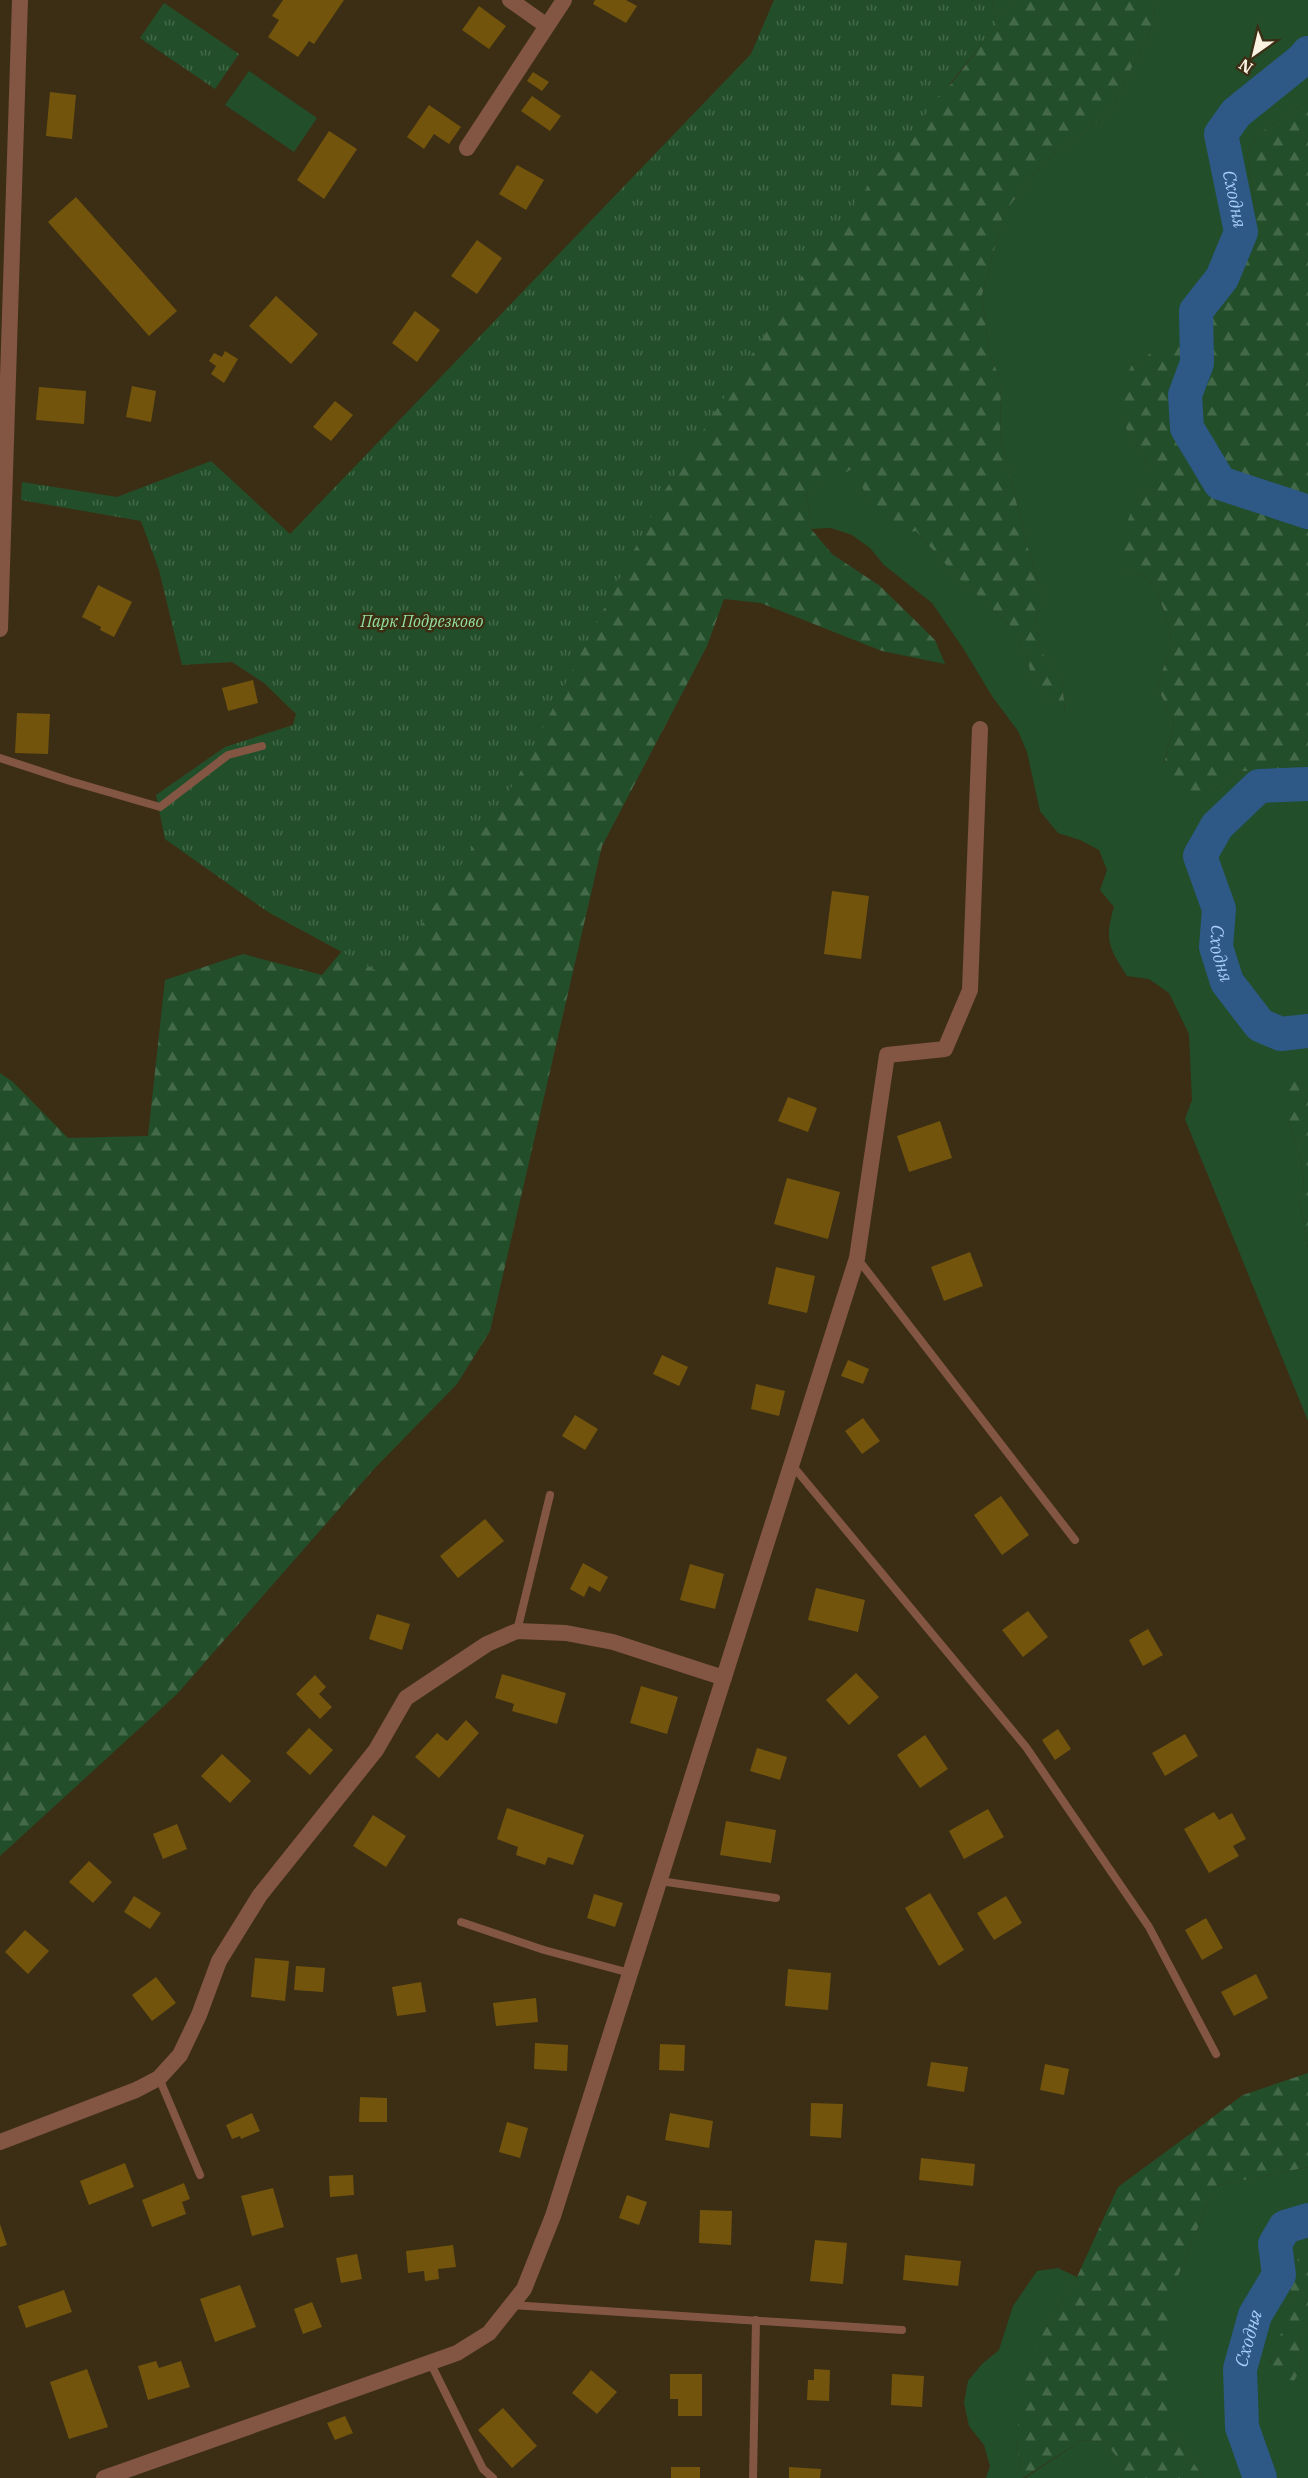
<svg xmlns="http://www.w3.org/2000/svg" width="1308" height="2478" font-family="'IBM Plex Serif',serif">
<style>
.grass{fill:#224f2a}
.forest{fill:url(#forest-firs)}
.park{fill:url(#park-tufts)}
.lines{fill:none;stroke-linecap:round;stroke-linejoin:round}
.river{stroke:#2e5886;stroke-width:34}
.building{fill:#72540c}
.lane{stroke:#835543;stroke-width:8}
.street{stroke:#835543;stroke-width:16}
.labels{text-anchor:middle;stroke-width:5;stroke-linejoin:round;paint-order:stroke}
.park-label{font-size:16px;font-style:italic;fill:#93e19e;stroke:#3b2e15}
.water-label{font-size:18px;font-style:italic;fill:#a7ccf7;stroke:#3b2e15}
</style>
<defs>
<pattern id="forest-firs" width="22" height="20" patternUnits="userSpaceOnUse" patternTransform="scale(1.5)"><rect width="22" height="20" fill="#224f2a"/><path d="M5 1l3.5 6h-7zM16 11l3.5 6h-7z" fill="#436949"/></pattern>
<pattern id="park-tufts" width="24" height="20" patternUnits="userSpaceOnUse" patternTransform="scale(1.5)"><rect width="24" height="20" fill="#224f2a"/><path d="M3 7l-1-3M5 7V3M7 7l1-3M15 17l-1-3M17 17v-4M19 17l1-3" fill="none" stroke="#436949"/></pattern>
</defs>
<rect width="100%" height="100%" fill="#3b2e15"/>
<path class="grass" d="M992,0H1016L997,25Z
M1154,0H1308V101L1257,135L1247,153L1255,208L1240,262L1213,315L1132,365L1121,420L1151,469V487L1136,500L1125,571L1143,575L1156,589L1170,627L1171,647L1157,686L1174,723L1164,763L1210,793L1243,771L1308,772V1091L1292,1076L1289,1121L1301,1156L1304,1186L1300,1205L1308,1248V1421L1185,1119L1192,1100L1189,1034L1169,993L1149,979L1127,976C1109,948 1104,940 1114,907L1100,890L1107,870L1099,850L1080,840L1058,833L1040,811L1027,752L1018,731L992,696L963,648L932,603L884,565L870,548L852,535L831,528L811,529L806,493L856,466L868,504L916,531L955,575L1013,628L1027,658L1031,675L1047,698L1065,710L1062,681L1039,648L1036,617L1044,601L1027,545L1000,436L1001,381L989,352L982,295L1004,213L1042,164L1109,113L1155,21Z
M249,71L317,118L294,152L225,105Z
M1308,2167V2254H1302C1278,2282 1298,2291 1291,2317C1287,2334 1270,2343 1270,2363L1299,2371L1301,2337L1308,2323V2478H1204L1172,2431V2291L1215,2186Z
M1058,2268L1077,2277L1045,2329L1016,2444L1023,2478H986L990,2466L984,2445L969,2426L964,2403L968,2381L982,2364L999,2350L1013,2306L1037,2271Z
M1082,2440L1106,2442L1124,2468L1121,2478H1025Z"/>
<path class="forest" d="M1016,0H1154L1155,21L1109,113L1042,164L1004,213L982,295L989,352L1001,381L1000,436L1027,545L1044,601L1036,617L1039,648L1062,681L1065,711L1047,698L1031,675L1027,658L1013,628L955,575L916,531L895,535L868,504L856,467L806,493L811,529L832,554L880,586L935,640L945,664L882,651L761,603L724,599L707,646L602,846L490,1331L457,1384L373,1470L177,1694L0,1856V1073L13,1082L68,1138L148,1136L165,980L243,954L322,975L372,915L901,115L951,84Z
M1308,101V772L1243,771L1210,793L1191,792L1174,780L1164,764L1174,723L1157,686L1171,647L1170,627L1156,589L1143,575L1125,571L1114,555L1136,500L1151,487V469L1121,420L1123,381L1132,365L1213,314L1240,262L1255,208L1247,153L1257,135Z
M1292,1075L1308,1091V1248L1300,1204L1304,1186L1301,1156L1280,1094Z
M1308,2073V2167L1215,2186L1172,2291V2431L1204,2478H1121L1124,2468L1106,2442L1082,2440L1023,2478L1016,2444L1023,2376L1045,2329L1077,2277L1118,2187L1243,2095Z
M1302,2254H1308V2323L1301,2337L1299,2372L1294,2381C1284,2379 1277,2376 1272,2366C1263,2347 1287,2333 1291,2316C1297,2290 1279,2281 1302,2254Z"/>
<path class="park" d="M774,0H992L997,25L822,244L664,492L516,780L388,977L268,912L165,839L156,795L225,747L293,725L296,714L264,683L232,662L182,665L159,570L141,521L21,500L22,482L117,497L211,461L290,534L751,54Z
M164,3L239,54L215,89L140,38Z"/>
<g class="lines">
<g class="river">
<path id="s1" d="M1308,53L1302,60L1236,113L1221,134L1241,232L1222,278L1196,311L1197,363L1185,395L1187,428L1220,483L1308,512"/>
<path id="s2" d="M1308,784L1259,786L1217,826L1200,856L1219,909L1216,947L1227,982L1260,1025L1281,1034L1308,1031"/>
<path id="s3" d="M1260,2478L1242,2427L1240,2369L1255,2315L1279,2275L1275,2244L1285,2227L1308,2220"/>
</g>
</g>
<path class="building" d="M283,0H344L314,44L309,41L298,57L268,37L279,20L272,16Z
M595,0H626L637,6L626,23L593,4Z
M479,6L506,26L489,49L462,30Z
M533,72L549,82L542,91L527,81Z
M50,92L76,95L72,139L46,136Z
M532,96L561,116L550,131L521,111Z
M429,105L461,127L449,144L434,134L424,149L407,137Z
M329,131L357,149L324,199L297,180Z
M517,165L544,180L526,210L499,194Z
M76,197L177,311L149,336L48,222Z
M477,240L502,258L477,294L451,276Z
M276,296L318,334L291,364L249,326Z
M415,311L440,330L417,362L392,343Z
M225,351L238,359L224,383L211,374L216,366L209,361L214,353L222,357Z
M132,386L156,391L151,422L126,417Z
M39,387L86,391L84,424L36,420Z
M335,401L353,415L331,441L313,427Z
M98,585L132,602L114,637L100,630L101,627L82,617Z
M253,680L258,703L228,711L222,688Z
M17,713L50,714L48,754L15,753Z
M832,891L869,896L861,959L824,954Z
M788,1097L817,1108L808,1132L778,1121Z
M940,1121L952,1158L909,1172L897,1136Z
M787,1178L840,1192L828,1239L774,1224Z
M970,1252L983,1286L944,1301L931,1267Z
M776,1267L815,1276L807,1313L768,1304Z
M662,1355L688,1367L679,1386L653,1374Z
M848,1360L869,1369L863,1384L841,1376Z
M756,1384L785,1391L779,1416L751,1409Z
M575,1415L598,1429L585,1450L562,1436Z
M863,1418L880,1441L862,1454L845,1431Z
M1001,1496L1029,1535L1002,1555L974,1515Z
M485,1519L504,1541L458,1578L440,1556Z
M583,1563L608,1577L600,1592L589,1586L584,1597L570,1589Z
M690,1564L724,1574L715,1609L680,1600Z
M816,1588L865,1600L858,1632L808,1620Z
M1028,1611L1048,1637L1023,1657L1002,1630Z
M377,1614L410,1624L402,1650L369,1639Z
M1148,1629L1163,1655L1143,1666L1129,1640Z
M856,1673L879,1697L849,1725L826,1700Z
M502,1674L566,1693L557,1724L512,1711L514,1704L495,1698Z
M315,1675L326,1687L319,1694L332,1707L320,1719L296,1694Z
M641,1686L678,1697L667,1734L630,1723Z
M466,1720L479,1733L439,1778L415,1757L437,1733L447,1741Z
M309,1728L333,1750L310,1775L286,1753Z
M1058,1729L1071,1749L1055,1760L1042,1740Z
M1185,1734L1198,1756L1165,1776L1152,1753Z
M925,1735L948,1769L920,1788L897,1755Z
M757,1748L787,1757L780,1780L750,1771Z
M222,1754L251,1781L230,1803L201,1776Z
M507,1808L584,1835L573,1865L548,1857L545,1865L516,1855L518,1847L497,1839Z
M988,1809L1004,1837L964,1859L949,1831Z
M1214,1812L1219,1820L1232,1813L1246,1839L1233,1846L1239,1856L1209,1873L1184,1829Z
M373,1815L406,1836L386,1867L353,1846Z
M726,1821L776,1830L771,1863L720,1855Z
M177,1824L187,1849L163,1859L153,1834Z
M89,1861L112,1882L93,1903L69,1882Z
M930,1893L964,1950L939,1966L905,1908Z
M594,1894L623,1903L615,1927L587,1918Z
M134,1896L161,1913L150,1929L124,1912Z
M1006,1896L1022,1923L994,1940L977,1913Z
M1206,1918L1223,1948L1202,1960L1185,1930Z
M25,1930L49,1951L28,1974L5,1952Z
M255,1958L289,1961L285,2001L251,1997Z
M296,1966L325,1968L323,1992L294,1990Z
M788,1969L831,1973L828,2010L785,2006Z
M1256,1974L1268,1998L1234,2016L1221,1992Z
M156,1977L176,2003L152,2021L132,1995Z
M421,1982L426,2012L397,2016L392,1987Z
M536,1998L538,2022L496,2026L493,2003Z
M535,2043L568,2045L567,2071L534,2069Z
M660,2044L685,2045L684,2071L659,2070Z
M931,2062L968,2067L964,2092L927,2086Z
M1045,2064L1069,2069L1064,2095L1040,2090Z
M360,2097L387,2098V2122H359Z
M811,2103L843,2104L841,2138L810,2136Z
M252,2113L260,2131L241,2139L240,2136L232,2139L226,2125Z
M670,2113L713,2121L709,2148L665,2140Z
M507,2122L528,2128L520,2158L499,2152Z
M921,2158L975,2164L973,2186L919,2180Z
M125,2163L134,2187L89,2205L80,2181Z
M353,2175L354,2195L330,2197L329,2176Z
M184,2183L190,2199L182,2202L186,2214L152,2227L142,2200Z
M273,2188L284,2227L252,2236L241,2196Z
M627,2195L647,2202L639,2225L619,2218Z
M700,2210L732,2211L731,2245L699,2243Z
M0,2224L7,2245L0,2247Z
M815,2240L847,2243L843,2284L810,2281Z
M453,2245L456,2267L438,2269L439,2279L425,2281L424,2271L408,2273L406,2251Z
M357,2254L362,2279L341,2283L336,2258Z
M905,2255L961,2261L958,2286L903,2280Z
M240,2285L256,2327L215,2342L200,2299Z
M64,2290L72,2312L26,2328L18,2306Z
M312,2302L322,2327L303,2334L294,2309Z
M156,2361L159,2368L181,2361L190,2387L148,2400L138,2366Z
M87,2369L108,2427L69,2439L50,2382Z
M814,2369L830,2370L829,2401L807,2400L808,2380H814Z
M591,2370L617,2392L597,2414L572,2393Z
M670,2374H702V2416H678V2399H670Z
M892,2374L924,2376L922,2407L891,2405Z
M503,2408L537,2446L512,2468L478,2430Z
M345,2416L353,2433L335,2440L327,2423Z
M671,2467H700V2478H671Z
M789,2467L821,2469L820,2478H789Z"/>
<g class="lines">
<path class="lane" d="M0,758L70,781L160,807L228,755L262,746
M857,1258L1075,1540
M792,1465L1026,1747L1149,1927L1216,2054
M517,1631L550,1495
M660,1881L776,1898
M461,1922L544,1950L630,1973
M159,2078L200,2175
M511,2305L902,2330
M431,2364L483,2469L493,2478
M753,2478L756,2320"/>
<path class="street" d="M510,0L547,26
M467,148L564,0
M0,629L20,0
M0,2142L136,2090L159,2078L180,2055L199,2015L219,1961L260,1895L376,1750L406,1698L487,1644L517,1631L566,1633L613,1642L724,1678
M104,2478L457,2353L489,2333L524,2289L553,2216L857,1258L887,1055L945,1049L970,990L980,729"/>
</g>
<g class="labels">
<g class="park-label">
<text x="422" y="627">Парк Подрезково</text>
</g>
<g class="water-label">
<text dy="6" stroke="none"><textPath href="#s1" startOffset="186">Сходня</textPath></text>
<text dy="6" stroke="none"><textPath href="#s2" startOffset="243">Сходня</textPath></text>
<text dy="6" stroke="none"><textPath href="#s3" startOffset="144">Сходня</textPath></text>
</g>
</g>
<g transform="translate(1254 54) rotate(214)" stroke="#3b2e15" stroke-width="4.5" paint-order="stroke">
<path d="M0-4.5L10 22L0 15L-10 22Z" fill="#faf2e3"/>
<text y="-9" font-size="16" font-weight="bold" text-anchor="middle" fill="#faf2e3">N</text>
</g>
</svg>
